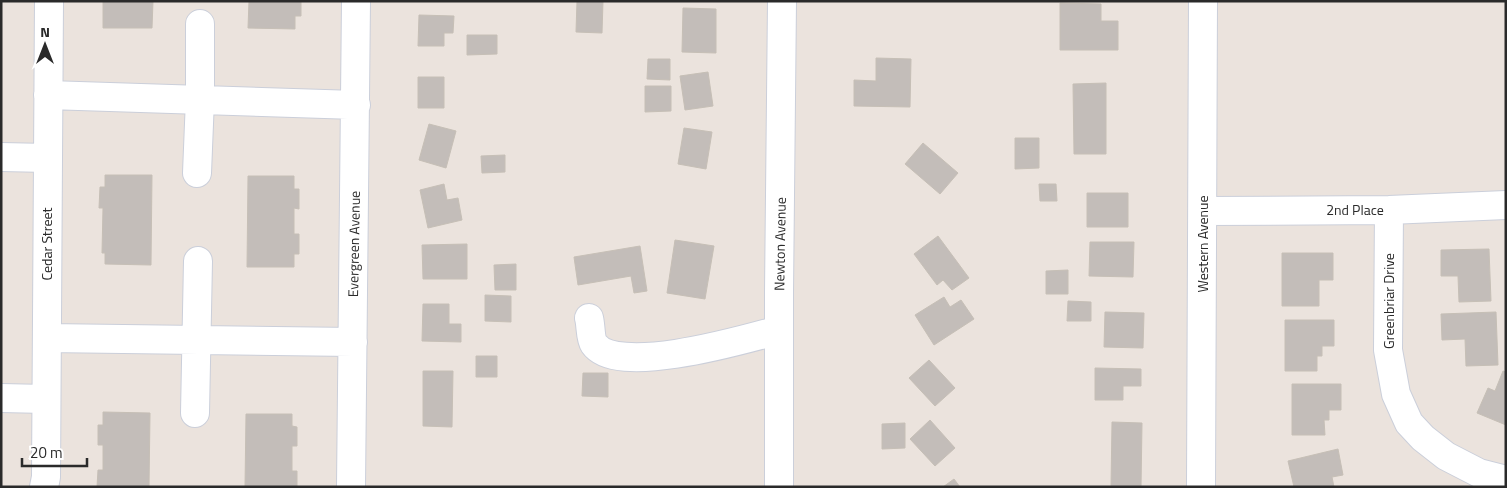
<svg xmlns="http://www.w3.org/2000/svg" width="1507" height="488" font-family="'Titillium Web',sans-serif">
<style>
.building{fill:#c3bdb9;stroke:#c6bfb6}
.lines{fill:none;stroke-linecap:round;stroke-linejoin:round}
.minor-casing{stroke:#cbcfda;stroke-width:30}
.minor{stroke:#fff;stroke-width:28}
.labels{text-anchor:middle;stroke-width:4.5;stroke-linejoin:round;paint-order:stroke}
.street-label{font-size:14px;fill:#2a2a2a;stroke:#fff}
</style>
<rect width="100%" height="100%" fill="#ebe3dd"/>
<path class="building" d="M103,1H153L152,28H103Z
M249,1H301V16H295V29L248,28Z
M577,1H603L602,33L576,32Z
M1060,3L1101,4V21H1118V50H1060Z
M683,8L716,9V53L682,52Z
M419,15L454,16L453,33H444V46H418Z
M467,35H497V54L467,55Z
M876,58L911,59L910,107L854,106V80L876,81Z
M648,59H670V80L647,79Z
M708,72L713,106L685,110L680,76Z
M418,77H444V108H418Z
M1106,83V154H1074L1073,84Z
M645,86H671V111L645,112Z
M429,124L456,131L446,168L419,160Z
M684,128L712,132L706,169L678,164Z
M1015,138H1039V168L1015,169Z
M923,143L958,173L940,194L905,164Z
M505,155V172L482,173L481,156Z
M105,175H152L151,265L105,264V253H102L103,208H99L100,187H105Z
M248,176H294V189H299V209L294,208V234H299V254H294V267H247Z
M444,184L447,200L458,198L462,220L428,228L420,190Z
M1039,184H1056L1057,201H1040Z
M1087,193H1128V227H1087Z
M938,236L969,278L952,290L943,280L937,285L914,254Z
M675,240L714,246L705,299L667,293Z
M1090,242H1134L1133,277L1089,276Z
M467,244V279H423L422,245Z
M640,246L647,291L634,293L631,276L578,285L574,257Z
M1489,249L1491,301L1459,302L1458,276H1441V250Z
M1282,253H1333V280H1319V306H1282Z
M516,264V290H495L494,265Z
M1068,270V294H1046V271Z
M485,295L511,296V322L485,321Z
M944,297L950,307L961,300L974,319L934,345L915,315Z
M1068,301L1091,302V321H1067Z
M423,304H449V324H461V342L422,341Z
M1105,312L1144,313L1143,348L1104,347Z
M1496,312L1498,365L1466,366L1465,339L1442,340L1441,314Z
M1285,320H1334V346H1322V356H1317V371H1285Z
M476,356H497V377H476Z
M929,360L955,388L935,406L909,378Z
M1095,368L1141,369V386H1123V400H1095Z
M423,371H453L452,427L423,426Z
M1503,371L1506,372V425L1477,413L1488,388L1495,391Z
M583,373H608V397L582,396Z
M1292,384H1341V410H1329V420H1324L1325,435H1292Z
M103,412L150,413L149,487H97L98,470H103V445H98V425H103Z
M246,414H292V426L297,427V446H292V471H297V487H245Z
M930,420L955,448L935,466L910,439Z
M1112,422L1142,423L1141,487H1111Z
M905,423V448L882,449V424Z
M1338,449L1343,475L1332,477L1334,487H1294L1288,461Z
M954,479L960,487H943Z"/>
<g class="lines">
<g class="minor-casing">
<path id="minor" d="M48,95L356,105
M1,157L48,158
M197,173L200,99V24
M1389,210L1388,350L1396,394L1409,423L1423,438L1446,456L1479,473L1506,480
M1203,211L1389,210L1506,205
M589,318C591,325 590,338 594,344C617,377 746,339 779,330
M47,338L353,342
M1,398L46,399
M195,413L198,261
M44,487L46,477L49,1
M351,487L356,1
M779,487V292L782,1
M1201,487L1203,1"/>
</g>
<use href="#minor" class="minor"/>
</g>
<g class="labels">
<g class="street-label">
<text x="1355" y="215">2nd Place</text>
<text transform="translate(47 244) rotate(-90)" y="5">Cedar Street</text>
<text transform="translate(354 244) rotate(-89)" y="5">Evergreen Avenue</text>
<text transform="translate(780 244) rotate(-89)" y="5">Newton Avenue</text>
<text transform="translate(1203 244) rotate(-90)" y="5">Western Avenue</text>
<text transform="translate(1389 301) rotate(-90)" y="5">Greenbriar Drive</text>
</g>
</g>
<rect width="1507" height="488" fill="none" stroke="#2a2a2a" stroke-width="5"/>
<g transform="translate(45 45)" stroke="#ffffff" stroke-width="4" paint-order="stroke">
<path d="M0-4L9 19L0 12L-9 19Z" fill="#2a2a2a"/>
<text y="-8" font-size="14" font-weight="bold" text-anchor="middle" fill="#2a2a2a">N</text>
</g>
<path d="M22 458v8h65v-8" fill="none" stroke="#2a2a2a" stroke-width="2.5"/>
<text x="30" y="458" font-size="15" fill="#2a2a2a" stroke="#ffffff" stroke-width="4" paint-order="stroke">20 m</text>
</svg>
